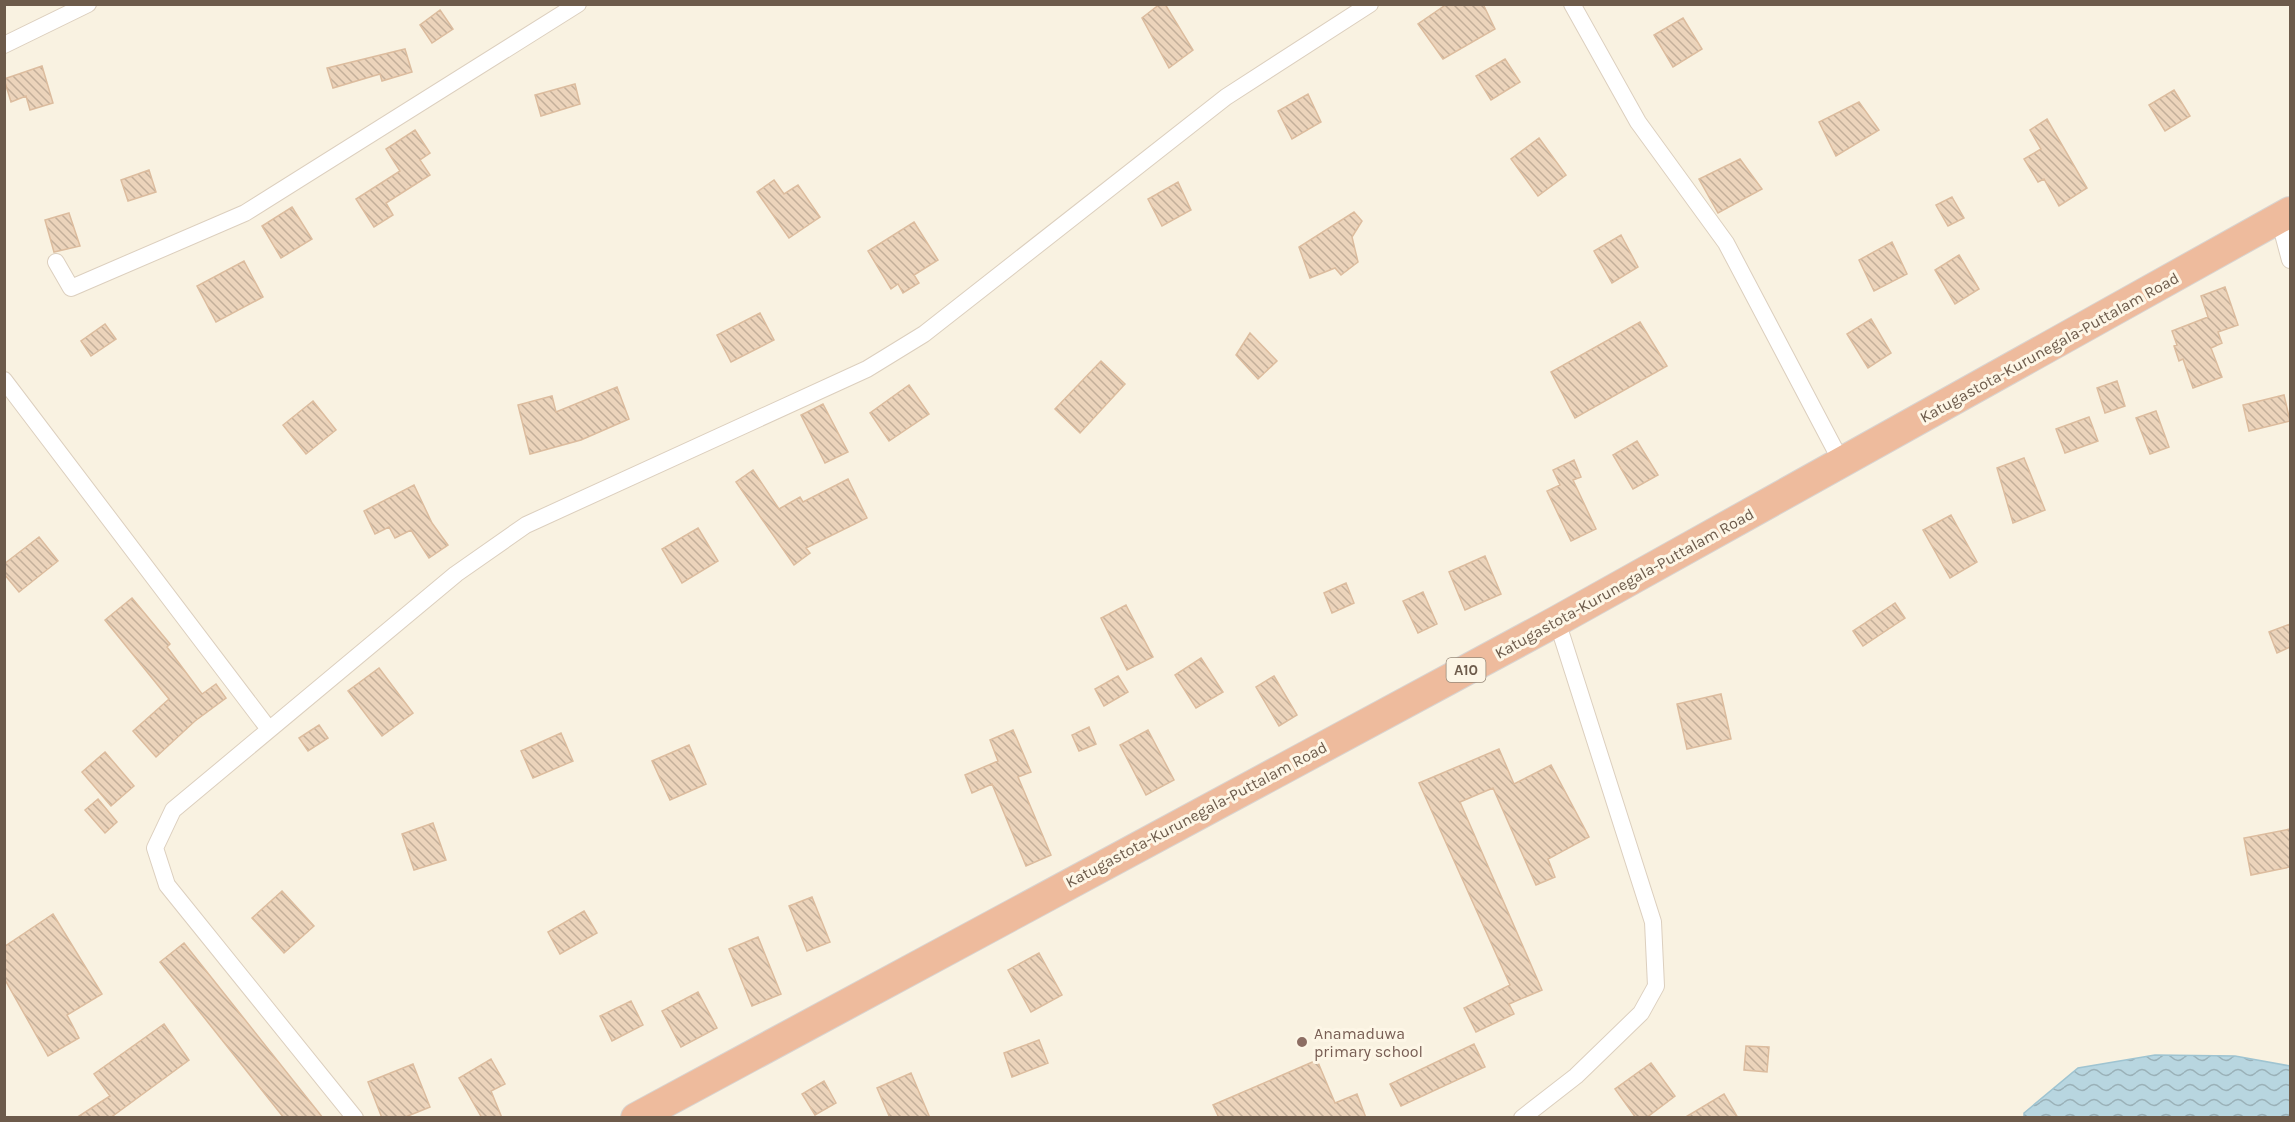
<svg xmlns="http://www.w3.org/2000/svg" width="2295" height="1122" font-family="Karla,sans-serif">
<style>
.water{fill:url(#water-waves);stroke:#9fc4d1;stroke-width:1.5}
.building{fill:url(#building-back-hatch);stroke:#dcbc9e;stroke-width:1.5}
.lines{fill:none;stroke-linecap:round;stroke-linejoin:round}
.street-casing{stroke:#dccfbe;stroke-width:18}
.highway-casing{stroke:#d9d4d0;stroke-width:32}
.street{stroke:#fff;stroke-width:16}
.highway{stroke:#eebb9d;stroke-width:30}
.education-dot{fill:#8d6e63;stroke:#fdf6e6;stroke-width:2}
.labels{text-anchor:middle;stroke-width:6;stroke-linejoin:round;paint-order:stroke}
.shield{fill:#fdf6e6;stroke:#988a7a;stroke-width:1.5}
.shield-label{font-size:15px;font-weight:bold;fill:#6d5b4b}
.street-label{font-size:16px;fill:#6d5b4b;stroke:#fdf6e6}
.education-label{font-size:16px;fill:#785e54;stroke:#fdf6e6;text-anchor:start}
</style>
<defs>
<pattern id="water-waves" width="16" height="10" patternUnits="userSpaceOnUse" patternTransform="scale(1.5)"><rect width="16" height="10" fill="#b8d6e0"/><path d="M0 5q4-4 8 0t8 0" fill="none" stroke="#9ab1b8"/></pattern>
<pattern id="building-back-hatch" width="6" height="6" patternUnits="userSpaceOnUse" patternTransform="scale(1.5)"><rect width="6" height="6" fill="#ecd4bb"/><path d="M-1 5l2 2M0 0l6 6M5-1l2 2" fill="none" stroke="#c3af9a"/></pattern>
</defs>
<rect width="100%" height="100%" fill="#f9f2e1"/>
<path class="water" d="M2155,1055L2235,1056L2290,1066V1117H2024V1113L2078,1068Z"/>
<path class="building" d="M1160,4H1165L1193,50L1169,68L1142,18Z
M1447,4H1483L1495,29L1443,59L1418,24Z
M440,10L453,29L432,43L420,25Z
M1683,18L1702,49L1673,67L1654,35Z
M405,49L412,72L382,81L380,74L333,88L327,68Z
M1505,59L1520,82L1491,100L1476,76Z
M42,66L53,103L30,110L26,96L11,102L4,79Z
M575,84L580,104L541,116L535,95Z
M2174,90L2190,116L2165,131L2149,105Z
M1308,94L1321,122L1292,139L1278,111Z
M1859,102L1879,130L1836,156L1819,122Z
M2047,119L2087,188L2059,206L2044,179L2038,182L2024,159L2041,149L2030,130Z
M415,130L430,153L420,160L430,175L386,203L393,215L374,227L356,199L400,171L386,149Z
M1539,138L1566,175L1538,196L1511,159Z
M1740,159L1762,189L1718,213L1699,179Z
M149,170L156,192L128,201L121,180Z
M774,180L784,194L798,185L820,217L789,238L757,192Z
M1178,182L1191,210L1162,226L1148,199Z
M1952,197L1964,218L1948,226L1936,205Z
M292,207L312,239L281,258L262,226Z
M1354,212L1362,221L1352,237L1358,262L1341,275L1335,268L1310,278L1299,247Z
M69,213L80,246L54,252L45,220Z
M914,222L938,260L914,275L919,283L903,293L898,284L891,289L868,251Z
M1621,235L1638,267L1612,283L1594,251Z
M1892,242L1907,274L1874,291L1859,260Z
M1959,255L1979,289L1955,304L1935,270Z
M244,261L263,297L216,322L197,286Z
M2225,287L2238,325L2218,332L2222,343L2211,348L2222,377L2193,388L2183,359L2179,361L2174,346L2177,345L2172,331L2208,317L2201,296Z
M760,313L774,340L731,362L717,335Z
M1871,319L1891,353L1868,368L1847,334Z
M1640,322L1667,366L1575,418L1551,372Z
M105,324L116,339L91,356L81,341Z
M1250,333L1277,361L1258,379L1236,355Z
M1101,361L1125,384L1080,433L1055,409Z
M2117,381L2125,406L2105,413L2097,388Z
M909,385L929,414L889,441L870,413Z
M617,387L629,419L581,440L530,454L518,405L552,396L556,412Z
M2284,395L2290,421L2249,431L2243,405Z
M313,401L336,430L306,454L283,425Z
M823,404L848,452L825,463L801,415Z
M2156,411L2169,447L2150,454L2136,418Z
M2089,417L2098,441L2065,453L2056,429Z
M1637,441L1658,475L1633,489L1613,455Z
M2024,458L2045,510L2013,523L1997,468Z
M1574,460L1581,477L1573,480L1596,529L1571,541L1547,491L1560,485L1553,470Z
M753,470L779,509L800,497L803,502L848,479L867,518L806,548L810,553L794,565L736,482Z
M414,485L432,523L448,545L429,558L411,530L395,538L389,527L375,534L364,511Z
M1951,515L1977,562L1950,578L1923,530Z
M698,528L718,561L682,583L662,549Z
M39,537L58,561L19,592L4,574V564Z
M1485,556L1501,594L1465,610L1449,572Z
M1346,583L1354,603L1332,613L1324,593Z
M1423,592L1437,624L1418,633L1403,601Z
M132,598L170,644L167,647L202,694L216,684L226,698L195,721L156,757L133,731L169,699L105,620Z
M1895,603L1905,618L1863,646L1853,631Z
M1126,605L1153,657L1127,670L1101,618Z
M2290,624V647L2277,653L2269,632Z
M1201,658L1223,692L1196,708L1175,675Z
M379,668L413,713L382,736L348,691Z
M1118,676L1128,692L1104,706L1095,689Z
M1274,676L1297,715L1279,726L1256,687Z
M1721,694L1731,739L1687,749L1677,704Z
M319,725L328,738L308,751L299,738Z
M1089,727L1096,744L1079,751L1072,735Z
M1013,730L1031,772L1018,777L1051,855L1026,866L992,784L972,793L965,775L998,761L990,740Z
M1148,730L1174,780L1146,795L1120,745Z
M561,733L573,761L533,778L521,751Z
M689,745L706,784L670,800L652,761Z
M1499,749L1514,784L1551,765L1589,837L1548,859L1555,877L1536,885L1493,788L1460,802L1542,990L1509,1004L1514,1014L1476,1032L1464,1008L1510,985L1419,783Z
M105,752L134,786L111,806L82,772Z
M98,799L117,822L105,833L85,810Z
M433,823L446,860L414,870L402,834Z
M2290,829V867L2251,875L2244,838Z
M282,891L314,926L284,953L252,918Z
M812,897L830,942L807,951L789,906Z
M584,911L597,933L560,954L548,932Z
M53,914L102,994L67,1015L79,1038L48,1056L4,978V947Z
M758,937L781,994L752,1006L729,949Z
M184,943L323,1118H284L160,962Z
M1039,953L1062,995L1031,1012L1008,970Z
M698,992L717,1028L681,1047L662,1011Z
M631,1001L643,1025L612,1041L600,1016Z
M164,1024L189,1060L110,1118H76L110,1096L94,1074Z
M1039,1040L1048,1063L1012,1077L1004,1053Z
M1474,1044L1485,1067L1401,1106L1390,1084Z
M1746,1046L1769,1047L1767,1072L1744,1070Z
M491,1059L505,1084L491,1091L502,1118H482L459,1078Z
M1317,1060L1335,1103L1357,1094L1366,1118H1219L1213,1105Z
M1651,1063L1675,1096L1646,1118H1636L1615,1089Z
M413,1064L430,1107L403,1118H382L368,1082Z
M911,1073L930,1118H890L877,1088Z
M824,1081L836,1103L815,1115L802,1094Z
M1724,1094L1738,1118H1684Z"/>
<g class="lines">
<g class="street-casing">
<path id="street" d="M1572,4L1638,122L1726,243L1842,463
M4,45L88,4
M2279,219L2290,260
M56,262L71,288L245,213L578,4
M4,380L268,728
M355,1118L167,885L155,848L173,810L456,574L526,525L867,369L924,334L1226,97L1370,4
M1522,1118L1576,1076L1641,1013L1656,986L1653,922L1557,621"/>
</g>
<g class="highway-casing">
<path id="highway" d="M636,1118L1557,621L2290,212"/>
</g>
<use href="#street" class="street"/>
<use href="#highway" class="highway"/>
</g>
<circle class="education-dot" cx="1302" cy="1042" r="6"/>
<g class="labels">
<rect class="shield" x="1446.5" y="658" width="39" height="24" rx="4.5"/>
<g class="shield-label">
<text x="1466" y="675">A10</text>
</g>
<g class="street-label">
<text transform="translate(2049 347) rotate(-29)" y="6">Katugastota-Kurunegala-Puttalam Road</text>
<text transform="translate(1624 583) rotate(-29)" y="6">Katugastota-Kurunegala-Puttalam Road</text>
<text transform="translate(1196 814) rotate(-28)" y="6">Katugastota-Kurunegala-Puttalam Road</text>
</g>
<g class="education-label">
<text x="1314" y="1039">Anamaduwa<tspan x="1314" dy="18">primary school</tspan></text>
</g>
</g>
<rect width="2295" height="1122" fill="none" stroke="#6d5b4b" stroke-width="12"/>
</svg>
